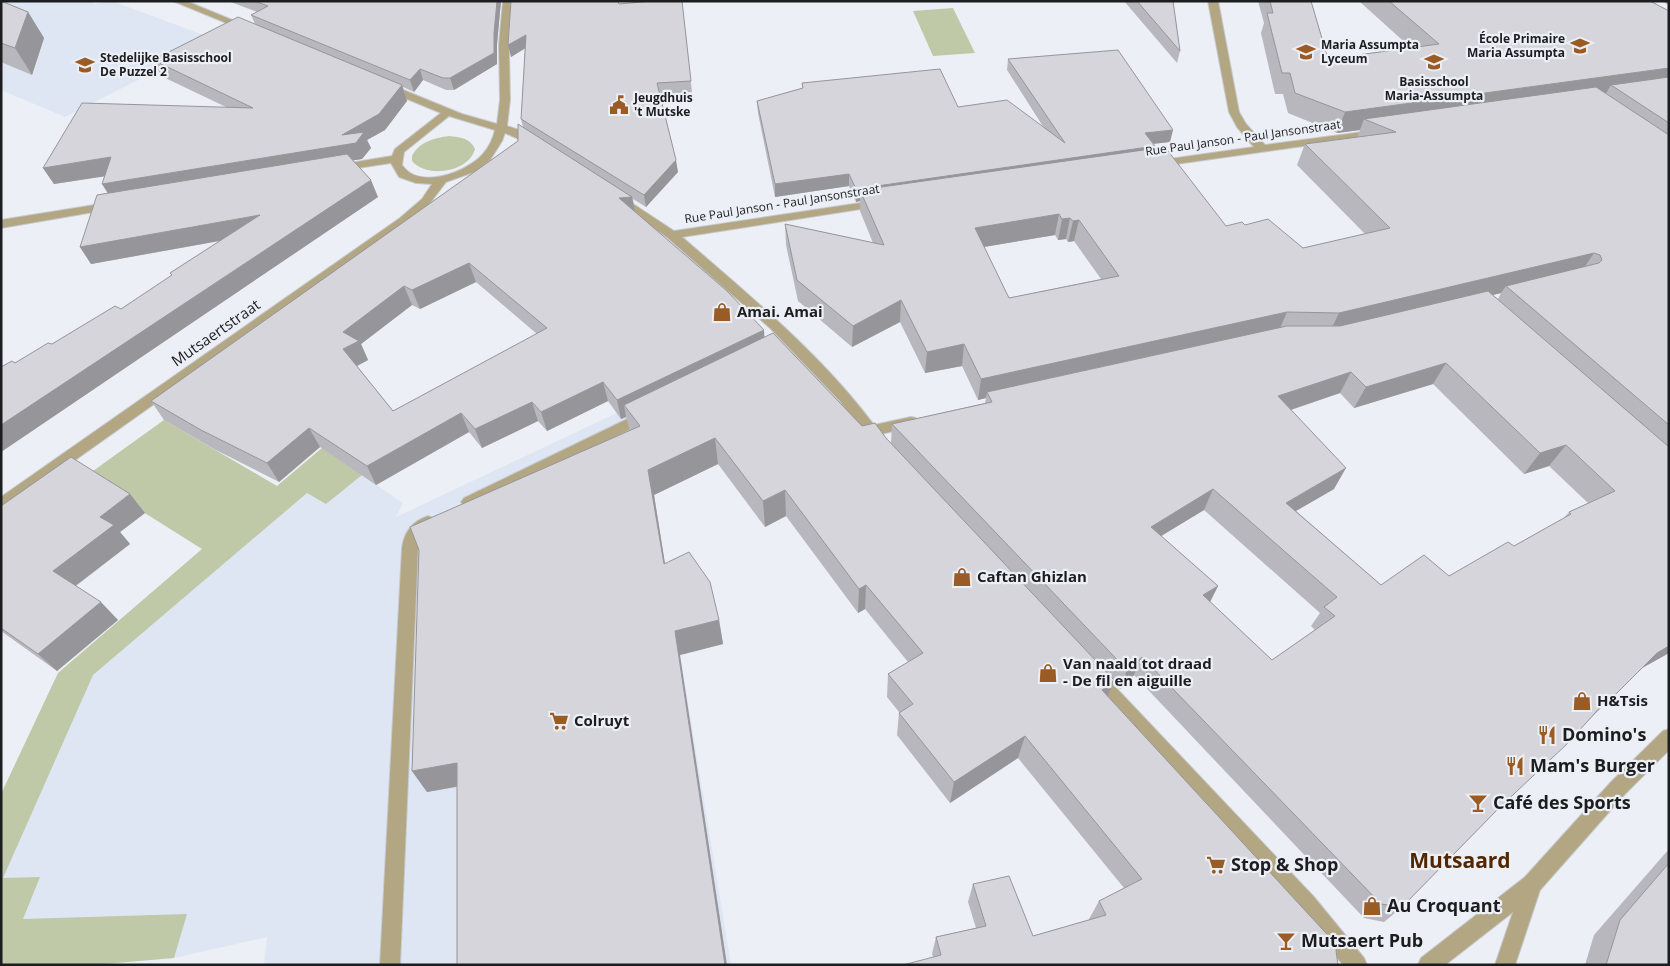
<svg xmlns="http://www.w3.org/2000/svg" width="1670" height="966" font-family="'Open Sans',sans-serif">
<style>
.built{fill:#dde6f2}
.green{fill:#bfc8a7}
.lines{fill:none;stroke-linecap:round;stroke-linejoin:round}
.service-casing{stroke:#c6cacf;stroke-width:2}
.minor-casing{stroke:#c6cacf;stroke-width:2}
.service{fill:#b2a782;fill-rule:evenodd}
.minor{fill:#b2a782;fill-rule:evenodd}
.wall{fill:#b8b7bd;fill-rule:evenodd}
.shaded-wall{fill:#96959a}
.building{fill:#d6d5dc;stroke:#96959a;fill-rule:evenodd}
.labels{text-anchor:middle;stroke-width:4.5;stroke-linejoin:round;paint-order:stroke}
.far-poi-label{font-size:12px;font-weight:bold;fill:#1b1d1f;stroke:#ecf0f6;text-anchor:start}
.far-street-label{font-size:12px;fill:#1b1d1f;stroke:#ecf0f6}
.poi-label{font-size:15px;font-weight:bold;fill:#1b1d1f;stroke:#ecf0f6;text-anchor:start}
.street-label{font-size:15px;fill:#1b1d1f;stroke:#ecf0f6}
.near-poi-label{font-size:18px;font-weight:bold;fill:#1b1d1f;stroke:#ecf0f6;text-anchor:start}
.near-quarter-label{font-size:21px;font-weight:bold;fill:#522700;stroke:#ecf0f6}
</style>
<rect width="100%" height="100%" fill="#ecf0f6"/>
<path class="built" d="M1,1H88L95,4L112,1L217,40L65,117L1,90Z
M761,345L824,412L654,495L731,965H264L267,937L174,958L92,965H1V797L58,673L322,448L403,503L396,517Z"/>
<path class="green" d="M953,8L975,53L933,56L913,11Z
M449,136C460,137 470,138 475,149C469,172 427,179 412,161V156C419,142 434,138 449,136Z
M164,420L277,486L322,448L362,475L326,504L307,493L93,675L3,878L40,877L23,919L187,914L174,958L92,965H1V794L58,673L202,549L86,476Z"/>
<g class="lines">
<g class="service-casing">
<path id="service" d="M646,410L651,411L653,415L651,419L474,506L469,508L464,506L461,502L464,498Z
M428,516L433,518L436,522L421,537L418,548L400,965H380L402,548C404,532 413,521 428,516Z"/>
</g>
<g class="minor-casing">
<path id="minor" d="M173,1H186L254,29L252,31H246Z
M503,1H513L509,51L510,100L507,126L519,130L540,141L541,143L540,145H532L505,133L502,141L490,160L474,172L446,182L430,203L408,224L6,509L1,511V497L400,218L422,199L432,184L416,183L399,177L391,163L338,171L332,168L338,165L392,156L395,149L441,113L383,89L382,87L383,85H391L462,114L497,124L500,100L499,44ZM449,116L495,130C493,139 489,147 483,154C466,173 419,190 402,165L404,152Z
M1208,1H1218L1239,112L1246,124L1265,145L1378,130L1383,133L1382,135L1155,167L1151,166L1149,164L1151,162L1155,161L1254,147L1237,127L1229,112Z
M1664,1H1669V5Z
M618,194L674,231L880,200L884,201L886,203L884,205L880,206L682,237C750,296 820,353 874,425L911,417L916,418L918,422L916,426L881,434L884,440L882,444L877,445L872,444L840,401L770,328L668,238L614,199L612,197Z
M113,202L119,206L117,208L1,228V220Z
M1096,670L1102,673L1314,897L1364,958L1367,965H1343L1300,911L1090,683L1087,678L1090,673Z
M1669,729V750L1625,794L1540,890L1515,965H1495L1513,912L1445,965H1418L1421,958L1525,877L1611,782L1663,731Z"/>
</g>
<use href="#service" class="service"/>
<use href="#minor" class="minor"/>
</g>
<path class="wall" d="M1,1L28,12L44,38L32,75L1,62Z
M228,1H501L497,44V64L454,90H446L423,80L414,92L403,87L407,101L385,130L367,140L371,148L362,159L353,160L378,197L1,452V367L15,363L121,309L172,276L170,273L220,241L91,264L80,247L108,193L104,176L54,184L43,168L226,107L161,76L153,60L255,24L251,15L257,12Z
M511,1H619V4L682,1L692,92L660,95L678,172L646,207L633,199L635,212L764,337L862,426L886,438L891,443L892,424L985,403L986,398L978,400L962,366L925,373L900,322L852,347L798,301L786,245L785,224L873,243L860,211V201L856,202L849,186L775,197L758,113L757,101L802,88V83L958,107L1044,128L1007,70L1008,59L1170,142L1153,144L1155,148L1226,226L1245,225L1303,248L1365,234L1297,165L1305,144L1357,137L1360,130L1337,133L1288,113L1283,94H1275L1261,33L1264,23L1258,1H1311L1328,59L1411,48L1359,1H1650L1669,11V653L1642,668L1498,809L1402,907L1384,922L1364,918L1134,675L1120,689L1113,682L1107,696L1335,943L933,957L932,954L936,937L976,928L968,902L973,884L1033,936L1089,920V919L1099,901L1124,888L1018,758L950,803L897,735L899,712L887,697L888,674L908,662L865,609L858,613L786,516L765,527L718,464L654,495L665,564L719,620L723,644L680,655L457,787L427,792L412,771L630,431L626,417L621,419L608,401L547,431L538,421L482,448L469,432L376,485L320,447L279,482L214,449L164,420L151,401L518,141L523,127L521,119L525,48L511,57ZM1055,235L1058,240L1066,239L1068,242L1074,241L1101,279L1009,298L984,247ZM476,282L537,334L393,411L357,366L368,360L361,344L412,305L420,309ZM1501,293L1498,299L1493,295ZM1433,384L1524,474L1549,466L1588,503L1569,512L1563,519L1514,546L1449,576L1381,585L1296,511L1334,489L1291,410L1340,393L1354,408ZM1204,510L1320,613L1311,626L1315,630L1272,660L1210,602L1218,586L1161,536Z
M1124,1H1173L1180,51L1177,63Z
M1,506L145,513L120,532L130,544L76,586L118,620L57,671L1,631Z
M1669,849V965H1585L1594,935Z"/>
<path class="shaded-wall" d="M497,1H501L497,44V64L454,90L450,78L494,33Z
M28,12L44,38L32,75L15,48Z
M526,35L529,46L511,57L508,45Z
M1669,68V86L1611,85L1605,95L1364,119L1360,130L1337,133L1345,112Z
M420,69L423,80L414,92L410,80Z
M402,85L407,101L385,130L367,140L371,148L362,159L112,200L102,184Z
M1173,130L1170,142L1142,145L1145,133Z
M1155,146L1152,159L860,190V201L856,202V189Z
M111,157L120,174L54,184L43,168Z
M676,160L678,172L646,207L644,195Z
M849,174V186L775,197V184Z
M371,180L378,197L1,452V425Z
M632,197L636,216L619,198Z
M1059,214L1055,235L972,249L975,228Z
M260,215L268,232L91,264L80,247Z
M1070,218L1066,239L1058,240L1062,219Z
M1079,220L1074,241L1068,242L1073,221Z
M1594,253L1580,274L1506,286L1501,293L1329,334L1339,313Z
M469,263L476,282L420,309L412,290Z
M404,286L412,305L361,344L368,360L353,368L343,349V332Z
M901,300L900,322L852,347L853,326Z
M1287,312L1278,333L987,392L986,398L978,400L981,379Z
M764,330L765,349L624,405L626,417L621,419L617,400Z
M964,344L962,366L925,373L927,352Z
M1446,363L1433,384L1354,408L1366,387Z
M1351,372L1340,393L1269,417L1278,396Z
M603,382L608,401L547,431L541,412Z
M532,402L538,421L482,448L475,429Z
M461,413L469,432L376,485L367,466Z
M309,428L320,447L279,482L267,463Z
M715,438L718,464L654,495L669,589L664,564L648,470Z
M1566,445L1549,466L1524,474L1540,453Z
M1346,468L1334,489L1275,523L1286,503Z
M1213,489L1204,510L1143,547L1151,527Z
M785,490L786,516L765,527L763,501Z
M130,494L145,513L120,532L130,544L71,589L53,571L100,517Z
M866,585L865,609L858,613L859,589Z
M1218,586L1208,606L1203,595Z
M101,602L118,620L57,671L38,654Z
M719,620L723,644L680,655L727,965H725L675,631Z
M1669,646V653L1635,672L1657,653Z
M1142,657L1134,675L1120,689L1127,670Z
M1114,680L1105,703L1102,690Z
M1025,736L1018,758L950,803L954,782Z
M457,763L470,784L427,792L412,771Z"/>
<path class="building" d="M1,1L28,12L15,48L1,43Z
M254,1H497L494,33V53L450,78H443L420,69L410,80L251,15L268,6Z
M511,1H618L619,4L652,1H682L691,81L657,83L676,160L644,195L521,119L526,35L508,45Z
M1137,1H1173L1180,51Z
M1270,1H1311L1328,59L1439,44L1389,1H1650L1669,11V68L1345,112L1295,93L1290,73H1282L1267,13H1273Z
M238,17L402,85L379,114L342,135L364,132L356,143L102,184L111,157L43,168L82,103L253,108L153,60Z
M1118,50L1173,130L1145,133L1155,146L856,189L849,174L775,184L757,101L803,88L802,83L940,69L958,107L1007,100L1065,143L1008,59Z
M1669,77V123L1611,85Z
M1596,87L1669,135V425L1506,286L1599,263L1602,260L1600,255L1594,253L1339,313L1287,312L981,379L964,344L927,352L901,300L853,326L797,280L785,224L884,245L860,190L1165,147L1226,226L1242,222L1245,225L1268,219L1303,248L1390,228L1305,144L1396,132L1364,119ZM1059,214L1062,219L1070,218L1073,221L1079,220L1119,276L1009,298L975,228Z
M518,124L632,197L619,198L727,291L764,330L617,400L603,382L541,412L532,402L475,429L461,413L367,466L309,428L267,463L201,430L151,401L518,141ZM469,263L547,328L393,411L343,349L359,341L343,332L404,286L412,290Z
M347,154L371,180L1,425V367L12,361L15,363L48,343L52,344L115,306L121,309L172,275L170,273L260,215L80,247L97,195Z
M1488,291L1669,447V646L1657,653L1606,704L1604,703L1568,743L1498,809L1402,907L1381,904L1142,657L1127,670L892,424L992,402L987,392L1287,326H1340ZM1446,363L1540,453L1566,445L1615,491L1569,512L1571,514L1514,546L1508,542L1449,576L1424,555L1381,585L1286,503L1346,468L1278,396L1351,372L1366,387ZM1213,489L1337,597L1324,607L1335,616L1272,660L1203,595L1218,586L1151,527Z
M773,333L862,426L875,423L886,438L1114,680L1102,690L1335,943L1338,965H903L941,955L936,937L986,926L973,884L1009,876L1033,936L1106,915L1099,901L1142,879L1025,736L954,782L899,713L913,704L888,674L923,653L866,585L859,589L785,490L763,501L715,438L648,470L664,564L689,552L710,582L719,620L675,631L725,965H457V763L412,771L419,550L410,527L640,426L624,405Z
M71,457L130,494L100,517L114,525L53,571L101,602L38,654L1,628V506Z
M1669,863V965H1606L1620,920Z"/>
<defs>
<g id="school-bare" transform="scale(1.5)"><path d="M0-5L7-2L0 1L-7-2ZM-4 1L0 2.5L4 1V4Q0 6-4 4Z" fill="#9b5b25" stroke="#ecf0f6" stroke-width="2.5" paint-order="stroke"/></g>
<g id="civic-bare" transform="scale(1.5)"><path d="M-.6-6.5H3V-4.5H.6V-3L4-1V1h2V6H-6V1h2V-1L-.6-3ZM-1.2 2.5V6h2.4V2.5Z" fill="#9b5b25" stroke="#ecf0f6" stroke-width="2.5" paint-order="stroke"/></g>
<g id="shop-bare" transform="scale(1.5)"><path d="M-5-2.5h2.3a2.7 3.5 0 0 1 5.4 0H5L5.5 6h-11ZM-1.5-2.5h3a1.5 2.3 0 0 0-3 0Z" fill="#9b5b25" stroke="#ecf0f6" stroke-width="2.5" paint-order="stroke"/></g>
<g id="supermarket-bare" transform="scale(1.5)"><path d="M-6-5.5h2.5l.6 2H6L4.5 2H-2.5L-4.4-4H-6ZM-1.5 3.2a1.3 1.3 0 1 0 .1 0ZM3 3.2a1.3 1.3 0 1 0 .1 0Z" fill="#9b5b25" stroke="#ecf0f6" stroke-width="2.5" paint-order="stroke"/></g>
<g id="restaurant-bare" transform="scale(1.5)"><path d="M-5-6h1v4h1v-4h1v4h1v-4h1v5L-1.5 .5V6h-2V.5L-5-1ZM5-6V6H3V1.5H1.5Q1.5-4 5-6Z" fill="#9b5b25" stroke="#ecf0f6" stroke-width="2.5" paint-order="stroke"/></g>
<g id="bar-bare" transform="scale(1.5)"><path d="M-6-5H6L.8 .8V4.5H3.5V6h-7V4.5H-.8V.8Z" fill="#9b5b25" stroke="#ecf0f6" stroke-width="2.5" paint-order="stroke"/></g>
</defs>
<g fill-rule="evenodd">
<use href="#school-bare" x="1580" y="46"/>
<use href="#school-bare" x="1306" y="52"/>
<use href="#school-bare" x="1434" y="62"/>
<use href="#school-bare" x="85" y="65"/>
<use href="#civic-bare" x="619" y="105"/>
<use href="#shop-bare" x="722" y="312"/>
<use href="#shop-bare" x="962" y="577"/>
<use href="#shop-bare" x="1048" y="673"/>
<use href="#shop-bare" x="1582" y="701"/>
<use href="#supermarket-bare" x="559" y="721"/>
<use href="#restaurant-bare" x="1547" y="735"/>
<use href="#restaurant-bare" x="1515" y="766"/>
<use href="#bar-bare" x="1478" y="803"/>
<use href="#supermarket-bare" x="1216" y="865"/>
<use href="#shop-bare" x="1372" y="906"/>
<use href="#bar-bare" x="1286" y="941"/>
</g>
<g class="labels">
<g class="far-poi-label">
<text x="1565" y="43" text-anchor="end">École Primaire<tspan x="1565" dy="14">Maria Assumpta</tspan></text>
<text x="1321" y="49">Maria Assumpta<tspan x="1321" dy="14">Lyceum</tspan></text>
<text x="100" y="62">Stedelijke Basisschool<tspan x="100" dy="14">De Puzzel 2</tspan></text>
<text x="1434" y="86" text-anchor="middle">Basisschool<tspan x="1434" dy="14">Maria-Assumpta</tspan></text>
<text x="634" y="102">Jeugdhuis<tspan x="634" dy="14">'t Mutske</tspan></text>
</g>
<g class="far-street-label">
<text transform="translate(1243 138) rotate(-8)" y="4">Rue Paul Janson - Paul Jansonstraat</text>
<text transform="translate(782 204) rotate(-9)" y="4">Rue Paul Janson - Paul Jansonstraat</text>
</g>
<g class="poi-label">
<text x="737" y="317">Amai. Amai</text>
<text x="977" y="582">Caftan Ghizlan</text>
<text x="1063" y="669">Van naald tot draad<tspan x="1063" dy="17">- De fil en aiguille</tspan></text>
<text x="1597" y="706">H&amp;Tsis</text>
<text x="574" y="726">Colruyt</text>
</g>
<g class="street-label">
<text transform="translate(216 333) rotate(-35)" y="5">Mutsaertstraat</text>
</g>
<g class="near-poi-label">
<text x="1562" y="741">Domino's</text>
<text x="1530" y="772">Mam's Burger</text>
<text x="1493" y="809">Café des Sports</text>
<text x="1231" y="871">Stop &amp; Shop</text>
<text x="1387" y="912">Au Croquant</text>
<text x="1301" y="947">Mutsaert Pub</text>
</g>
<g class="near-quarter-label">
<text x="1460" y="868">Mutsaard</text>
</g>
</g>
<rect width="1670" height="966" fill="none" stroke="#1b1d1f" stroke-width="5"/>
</svg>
